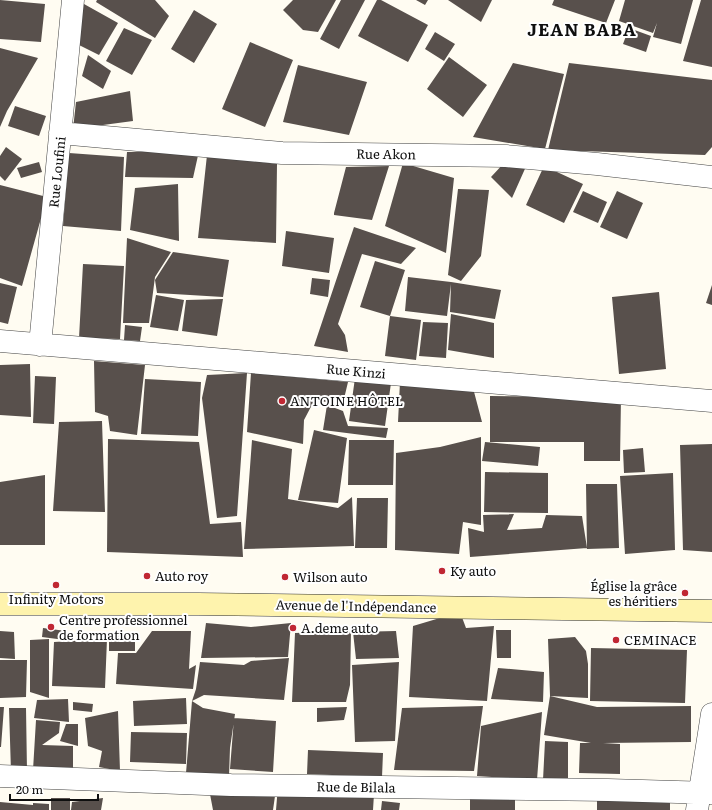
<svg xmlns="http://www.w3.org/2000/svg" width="712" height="810" font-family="Literata,serif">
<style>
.building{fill:#58504c}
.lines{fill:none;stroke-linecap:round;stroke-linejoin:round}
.street-casing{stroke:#424242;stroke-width:23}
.secondary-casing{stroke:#313131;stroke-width:23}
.street{stroke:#fff;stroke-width:22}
.secondary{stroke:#fef3ad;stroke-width:22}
.poi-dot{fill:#c02733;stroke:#fff;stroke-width:1.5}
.labels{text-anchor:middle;stroke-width:4;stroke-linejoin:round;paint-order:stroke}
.street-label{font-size:13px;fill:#0f0f0f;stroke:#fff}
.poi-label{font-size:13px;fill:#0f0f0f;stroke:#fff;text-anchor:start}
.district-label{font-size:17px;font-weight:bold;letter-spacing:1px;fill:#0f0f0f;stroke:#fff}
</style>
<rect width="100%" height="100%" fill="#fffcf2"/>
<path class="building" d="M0,0L45,4L41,42L0,39Z
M97,0H155L169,16L155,38L96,2Z
M293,0H336L318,32L303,30L283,10Z
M341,0H365L339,49L320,39Z
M377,0H381L428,25L408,62L358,36Z
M416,0H428L425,5Z
M448,0H492L481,22Z
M554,0H615L606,23L552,5Z
M625,0H693L681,44L653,37L657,23L653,33L619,21Z
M701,0H712V67L683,61Z
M84,4L118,23L99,55L75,43Z
M194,10L217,24L194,63L171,49Z
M124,28L152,40L132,75L106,61Z
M629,28L651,36L646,52L623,44Z
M435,32L455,44L444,61L425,49Z
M250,42L293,60L265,127L222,109Z
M0,48L38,58L7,111L0,127Z
M88,55L111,71L103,89L82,76Z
M449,57L487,85L463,117L427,89Z
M513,63L564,74L545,149L473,137Z
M569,63L712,80V147L705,155L548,150Z
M298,65L367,82L349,135L283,122Z
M130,91L133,121L73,129L76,102Z
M15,106L46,116L39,136L8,126Z
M6,147L22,159L5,181L0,176V156Z
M199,151L193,178L125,177L127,152Z
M69,153L124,157L121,231L63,226Z
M207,155L277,164L276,243L198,238Z
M39,162L42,172L21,178L17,168Z
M505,162H528L512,198L491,177Z
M403,163L454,178L446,253L385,226Z
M389,166L372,220L334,215V213L346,167Z
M544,166L583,184L564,223L526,205Z
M178,184L179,241L130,230L135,188Z
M0,185L47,197L22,286L0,278Z
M458,189L489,190L481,256L461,281L448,275Z
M583,191L607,202L598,223L573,212Z
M617,191L643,203L627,239L600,227Z
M354,227L416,248L401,264L362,254L338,324L345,335L348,352L314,346Z
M286,231L334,238L329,273L282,266Z
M127,238L171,252L155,277L149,323H123Z
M173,252L229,260L223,297L157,293L155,280Z
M375,261L405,270L390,316L360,307Z
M83,264L124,266L120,339L79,338Z
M408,277L451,282L501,290L495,319L450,312L451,284L447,316L405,311Z
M312,278L330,280L328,297L310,294Z
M0,283L17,287L8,324L0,322Z
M712,285V305L706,303Z
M659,292L666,369L619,374L612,297Z
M156,295L184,300L178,331L150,327Z
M223,299L217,336L182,331L186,300Z
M451,314L494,323V358L448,350Z
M390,316L421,320L416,360L385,356Z
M423,322L448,323L446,358L419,356Z
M125,325L142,327L140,341L124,340Z
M94,361L145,365L137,435L110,431L108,416L95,412Z
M30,364L31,417L0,415V365Z
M247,373L237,516L217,518L202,398L207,375Z
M251,373L348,382L343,403L314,401L304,420L303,444L247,432Z
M35,376L56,377L54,424L33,423Z
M355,378L391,383L385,426L349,421Z
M145,379L201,382L198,436L141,434Z
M400,382L473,388L482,422H398Z
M490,396L621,397L620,461H584V442H490Z
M327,405L343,411L348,426L388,428L386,438L323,430Z
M102,421L105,512L53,511L59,422Z
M314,430L347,438L338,503L298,500Z
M481,437V525L463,522L459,554L395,550L396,453L440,447Z
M108,439L199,442L210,524L241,522L243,557L107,552Z
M252,440L292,449L288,499L338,508L352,497L354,546L244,549Z
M349,440H394L393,485H348Z
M485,442L540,447L538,466L482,461Z
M712,444V552L683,550L680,445Z
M643,448L645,472L624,473L623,450Z
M485,472L548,473V513L484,512Z
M673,473L675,550L625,554L620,476Z
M45,475V545H0V482Z
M586,484H617L619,548L587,549Z
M357,498H388L387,548H355Z
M514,514L507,530L542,528L546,515L582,516L587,548L470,557L468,528L484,532L483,515Z
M460,612L466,628L494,626L487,701L409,697L413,626Z
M206,623L251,627L291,623L288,657L201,658Z
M43,628L66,631L65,640L42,637Z
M496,630H511V658H497Z
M0,631L14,632L15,659L0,658Z
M152,631H191L189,669L196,665L193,689L116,684L118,653H136Z
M351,631L350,685L346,702H292L295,633Z
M396,631L399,658L356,659L353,632Z
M109,634H135V651H109Z
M575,637L586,651L588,664V698L550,696L548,639Z
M49,639V698L30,692V640Z
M107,639L105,688L52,686L54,642Z
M591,648L687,650L685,703L590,701Z
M289,658L284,700L204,695L192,701L203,708L235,714L230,748L229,776L186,773L192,701L196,689L200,662L244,665L251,661Z
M0,660H27L26,697L0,698Z
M399,662L395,741L355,742L352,665Z
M498,668L544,672L543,702L491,699Z
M550,696L597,707L691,706V742L603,743L620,744V774L579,773L580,743H591L544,735Z
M186,698L187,724L134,726L133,701Z
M68,699L69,722L34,718L37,700Z
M73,702L93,704L92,712L73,710Z
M483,706L474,771L394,770L402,708Z
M0,707H4L1,747H0Z
M347,707L344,720L317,722V708Z
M9,708H26L27,771L11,772Z
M118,711L120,771L99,767L102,751L88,746L85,718Z
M542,712L537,780L477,776L481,726Z
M234,718L276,721L273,772L230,769Z
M36,720L60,722L59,733L42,745L73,746V772L33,770Z
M66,724H78V746L60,741Z
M131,732L187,733L186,764L130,762Z
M545,741L568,742V781L543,780Z
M308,750L383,753L382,777L307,774Z
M278,786L374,794L373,810H276Z
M209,789L275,796L273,810H213Z
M597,793L670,795V810H597Z
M51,798H70V810H51Z
M103,798L101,810H71L72,802Z
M470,798H515V810H470Z
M382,801L400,803L399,810H381Z
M0,802L33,805V803L49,804V810H0Z"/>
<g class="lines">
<g class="street-casing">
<path id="street" d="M60,133L282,153L506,156L597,164L712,177
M0,341L712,401
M40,345L73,0
M0,776L231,785L608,790L712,793
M697,810L712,714"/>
</g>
<g class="secondary-casing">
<path id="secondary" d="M0,604H198L712,611"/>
</g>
<use href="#street" class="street"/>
<use href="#secondary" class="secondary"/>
</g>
<g class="poi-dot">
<circle cx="282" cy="401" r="4"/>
<circle cx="442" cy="571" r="4"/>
<circle cx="147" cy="576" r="4"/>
<circle cx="285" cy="577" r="4"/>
<circle cx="56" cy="585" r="4"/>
<circle cx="685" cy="593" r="4"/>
<circle cx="51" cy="627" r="4"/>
<circle cx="293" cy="628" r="4"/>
<circle cx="616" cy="640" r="4"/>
</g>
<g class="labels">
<g class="street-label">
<text transform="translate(386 154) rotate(1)" y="5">Rue Akon</text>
<text transform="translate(57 172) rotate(-84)" y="5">Rue Loufini</text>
<text transform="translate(356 371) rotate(5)" y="5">Rue Kinzi</text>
<text transform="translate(356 606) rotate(1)" y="5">Avenue de l'Indépendance</text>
<text transform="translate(356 787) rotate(1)" y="5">Rue de Bilala</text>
</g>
<g class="poi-label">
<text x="290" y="406">ANTOINE HÔTEL</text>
<text x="450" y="576">Ky auto</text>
<text x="155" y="581">Auto roy</text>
<text x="293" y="582">Wilson auto</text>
<text x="677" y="591" text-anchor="end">Église la grâce<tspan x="677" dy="15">es héritiers</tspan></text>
<text x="56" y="604" text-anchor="middle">Infinity Motors</text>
<text x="59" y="625">Centre professionnel<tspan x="59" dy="15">de formation</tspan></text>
<text x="301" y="633">A.deme auto</text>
<text x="624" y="645">CEMINACE</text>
</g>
<g class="district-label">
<text x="582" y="36">JEAN BABA</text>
</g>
</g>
<path d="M10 794v6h88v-6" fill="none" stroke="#0f0f0f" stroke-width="2"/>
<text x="16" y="794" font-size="12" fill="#0f0f0f" stroke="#ffffff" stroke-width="3" paint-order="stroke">20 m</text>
</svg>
